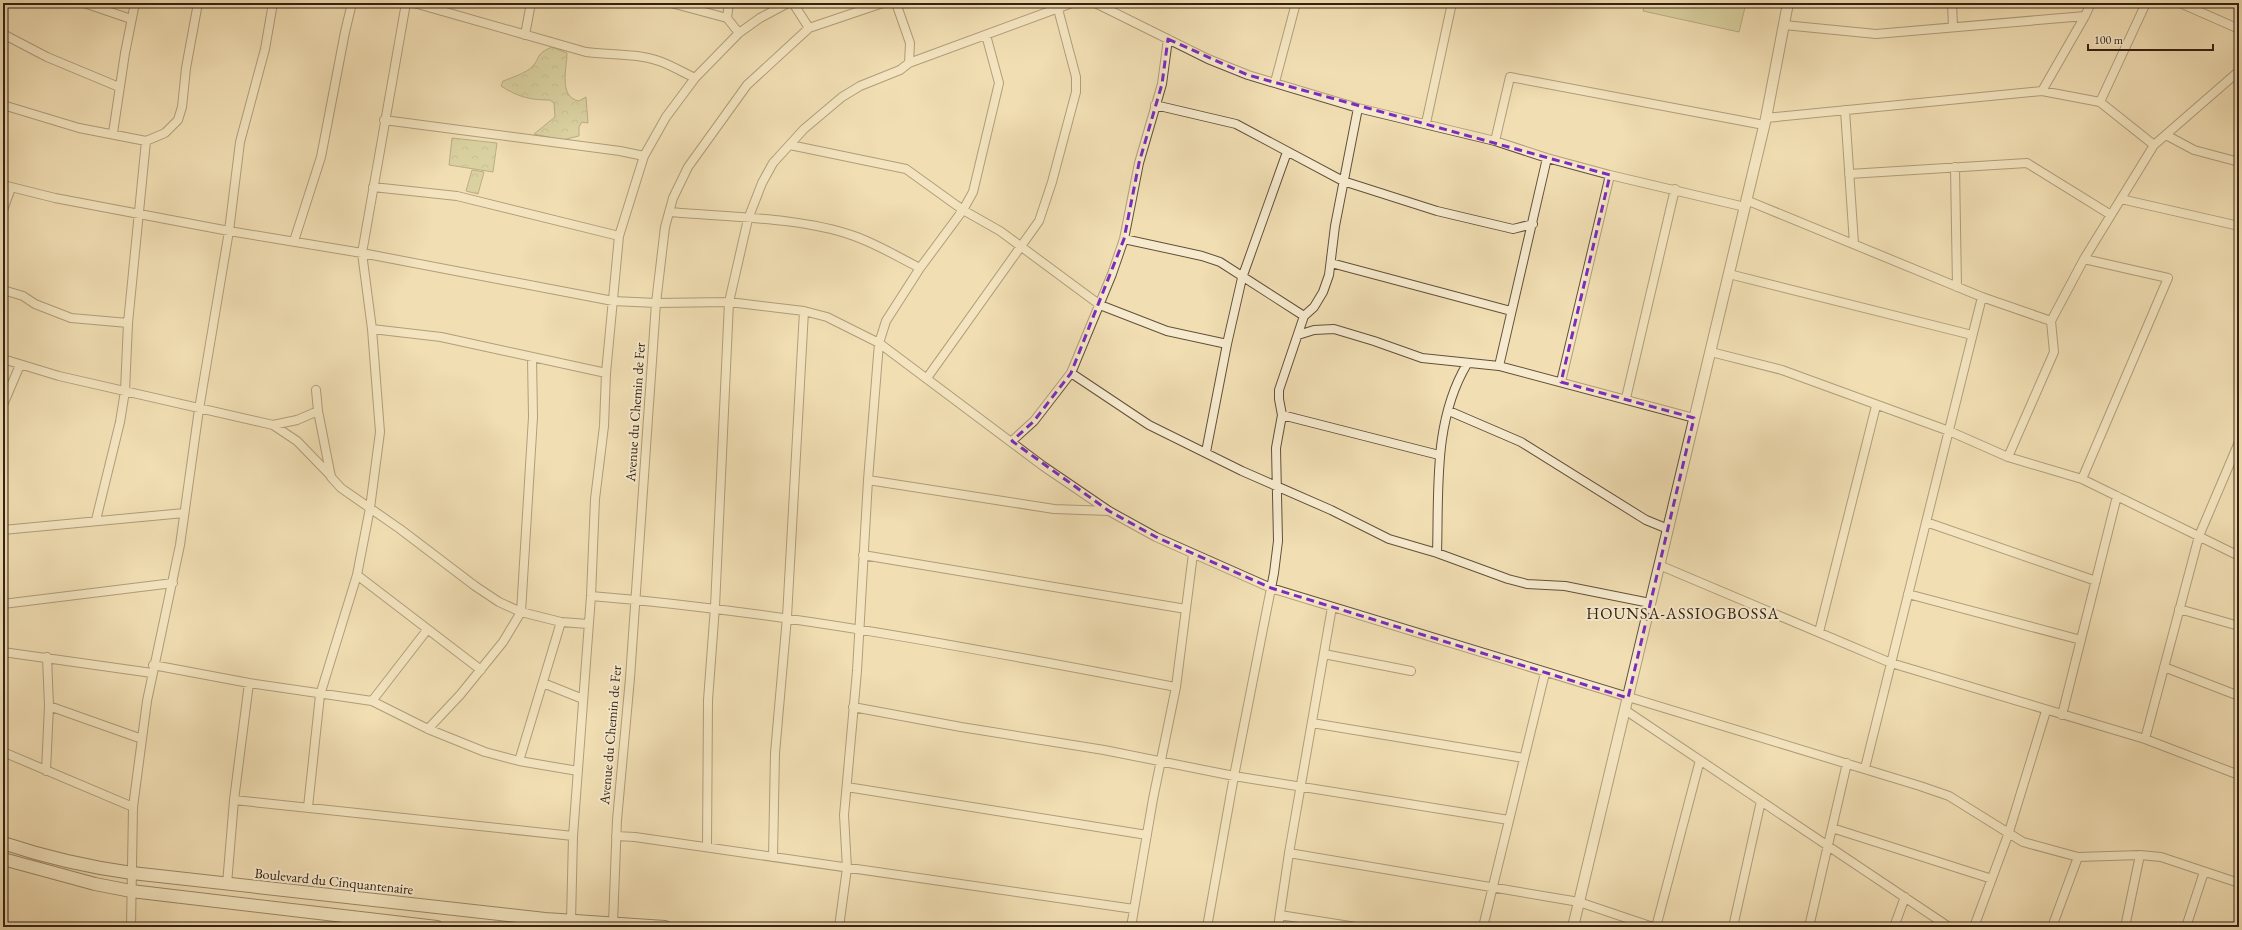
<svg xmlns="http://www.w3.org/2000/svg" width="2242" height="930" font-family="'EB Garamond',serif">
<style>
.green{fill:#bfc089;stroke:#7a704e}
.forest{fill:url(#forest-crowns);stroke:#7a704e}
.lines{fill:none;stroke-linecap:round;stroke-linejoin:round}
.minor-casing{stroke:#63503a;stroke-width:10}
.tertiary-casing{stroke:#63503a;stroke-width:12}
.secondary-casing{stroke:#342112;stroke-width:14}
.minor{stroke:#f6eace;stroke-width:8}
.tertiary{stroke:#f6eace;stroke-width:10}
.secondary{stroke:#f6eace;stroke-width:12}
.marked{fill:none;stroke:#7b2cbf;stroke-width:3;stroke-dasharray:8 5;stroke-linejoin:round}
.labels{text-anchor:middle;stroke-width:4;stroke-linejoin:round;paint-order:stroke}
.street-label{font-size:14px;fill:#342112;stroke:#f6eace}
.quarter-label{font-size:16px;letter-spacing:1px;fill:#342112;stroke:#f6eace}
</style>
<defs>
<pattern id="forest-crowns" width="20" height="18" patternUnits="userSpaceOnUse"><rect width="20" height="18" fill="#bfc089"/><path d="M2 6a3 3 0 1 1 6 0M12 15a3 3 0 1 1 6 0" fill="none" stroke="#9c9c6f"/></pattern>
</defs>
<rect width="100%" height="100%" fill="#f1deb3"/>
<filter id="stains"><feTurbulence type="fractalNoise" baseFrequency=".005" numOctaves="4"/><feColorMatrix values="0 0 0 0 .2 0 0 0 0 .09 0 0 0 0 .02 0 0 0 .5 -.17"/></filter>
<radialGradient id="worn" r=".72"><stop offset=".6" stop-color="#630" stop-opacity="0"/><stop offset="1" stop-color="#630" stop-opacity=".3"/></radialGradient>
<path class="green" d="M1645,3H1746L1739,32L1643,11Z"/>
<path class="forest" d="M552,47L567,53C567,68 558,97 579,101L586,97L588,123L582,122L579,127V136L562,140L534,134L555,117L554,103L550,100C530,100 518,97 501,86L503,81C511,78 526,73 532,67C542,56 534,55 552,47Z
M452,138L497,143L493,172L449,165Z
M472,170L484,172L478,194L466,191Z"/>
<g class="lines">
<g class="minor-casing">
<path id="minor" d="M84,3L131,19
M414,3L586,52C610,55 636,53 659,61C671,65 684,73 695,78
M671,3L727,18L739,33
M793,3L809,28
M1095,3L1208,59L1248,75L1358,108L1495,141L1547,158L1610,175L1745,207
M1952,3L1953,27
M2180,3L2239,29
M727,18L729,3
M1784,25L1876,34L2085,16
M3,34L47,57L119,87
M525,35L531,3
M909,63L1072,3
M1275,82L1296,3
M2042,91L2085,16L2091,3
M2100,102L2146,3
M3,105L79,128L146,141L165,133L178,120L182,107L186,68L198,3
M1155,105L1236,124L1343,181L1437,211L1513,229L1533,224
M1845,110L1854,244
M1766,118L2042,91L2100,102L2154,145
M384,120L620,151L644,156
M1426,123L1452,3
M113,133L125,53L135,3
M2166,135L2194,150L2239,162
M1495,141L1510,77L1764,125
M790,145L906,169L963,210L1000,231L1100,305L1167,331L1227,344
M1955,167L1957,287
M1849,174L2027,163L2111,215
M3,185L55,198L229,231L362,253L613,301L656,303L729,302L804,311L827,317L879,343L1043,466L1109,511L1156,537L1271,588L1920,786L1949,796L2023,842L2078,857L2140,855L2161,857L2239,883
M373,187L457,196L619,236
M2121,199L2239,226
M1746,200L1982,297L2051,321
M3,210L11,188
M669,212C726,217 801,217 854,236C877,244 898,257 920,268
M1124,239L1202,256L1220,262L1304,316
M294,241L321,157L345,32L352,3
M1331,263L1511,311
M1729,274L1972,335
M3,290L23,296L35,304L71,318L128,323
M372,329L441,337L606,373
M1298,335L1314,330L1334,329L1374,341L1422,358L1499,366L1694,418
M1711,352L1782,370L1949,431L2008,457L2082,479L2239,556
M3,359L59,376L273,425L297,420L318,411
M1499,366L1547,158
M1071,373L1149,425L1242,471L1331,510L1389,539L1437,553L1508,579L1527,584L1565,586L1650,603
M927,378L1039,221L1052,182L1076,92V77L1058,9
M1561,382L1610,175
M316,390L318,411L331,477L341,488L400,529L475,586L499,602L521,612L561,622L588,624
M1626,398L1675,189
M3,405L20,365
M1449,411L1521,442L1646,520L1668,529
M1282,415L1439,455
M273,425L297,441L331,476
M1012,441L1034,421L1071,373L1112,274L1124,239L1139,163L1162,84L1168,39
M1206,452L1227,344L1242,278L1287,152
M2008,457L2054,352L2051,321L2084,259L2154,145L2239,71
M2082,479L2168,278L2084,259
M868,480L1054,509L1109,511
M96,520L120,422L125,391L128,323L146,141
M1926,522L2096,581
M3,530L184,513
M1437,553C1439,489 1433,421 1467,364
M863,555L1186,609
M1659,565L1891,663L2145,739L2239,775
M357,575L481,670
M1908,594L2081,640
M591,596C787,612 982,650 1176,687
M3,604L173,583
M2179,609L2239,626
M1819,632L1876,406
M3,652L152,673
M1324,654L1411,671
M153,665L249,683L372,701L428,729L485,752L519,761L578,771
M2164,667L2239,696
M543,683L583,699
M372,701L427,630
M49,706L142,739
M853,707L961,727L1104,750L1234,776L1509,820
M1625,710L1949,927
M2062,715L2117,496
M1312,723L1524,758
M428,729L460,695L503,642L521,612L533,417L532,357
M2145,739L2199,536L2239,442
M3,752L133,807
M519,761L561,622
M1865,768L1982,297
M46,771L49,706L47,657
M847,787L1147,835
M234,800L573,836
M308,807L320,695L357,575L370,508L380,432L372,329L362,253L406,3
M1832,828L1992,879
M616,836L635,837L1134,909
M707,847L708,700L715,607L729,302L748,219L762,183L773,163L804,129L842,97L860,86L900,70L909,63L910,43L896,3
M1289,853L1579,902L1653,927
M773,857L775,753L787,617L804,311
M227,884L234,800L249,683
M1280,915L1356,927
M571,921L573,836L591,596L595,499L604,426L606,373L619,236L644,156L666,117L695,78L739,33L760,18L788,3
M613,923L617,820L630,678L656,303L665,227L673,198L688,167L747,85L809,28L883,3
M131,927L133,807L147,701L180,545L199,409L229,231L240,142L265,49L273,3
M839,927L847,868L844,815L857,671L868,480L879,343L886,321L920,268L963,210L973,192L999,83L986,35
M1131,927L1153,799L1176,687L1193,554
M1207,927L1234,776L1274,573L1278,541L1276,448L1282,415L1279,399V390L1304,316L1314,307L1323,292L1329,275L1335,226L1358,108
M1278,927L1289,853L1332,607
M1483,927L1545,673
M1656,927L1700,760
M1733,927L1761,801
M1809,927L1847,763
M1894,927L1905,897
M1974,927L2008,835L2046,711
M2052,927L2078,857
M2125,927L2140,855
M2186,927L2204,872"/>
</g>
<g class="tertiary-casing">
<path id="tertiary" d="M1573,927L1766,118L1788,3"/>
</g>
<g class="secondary-casing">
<path id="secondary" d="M3,843C45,857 88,867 132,873L545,919L665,927
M3,859L95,884L131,891L437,927"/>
</g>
<use href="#minor" class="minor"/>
<use href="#tertiary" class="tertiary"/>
<use href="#secondary" class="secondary"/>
</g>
<path d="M0 0H2242V930H0ZM1168,39L1248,75L1610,175L1561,382L1694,418L1628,698L1271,588L1156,537L1109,511L1012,441L1034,421L1071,373L1124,239L1139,163L1162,84Z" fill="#f1deb3" fill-opacity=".55" fill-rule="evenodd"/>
<path class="marked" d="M1168,39L1248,75L1610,175L1561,382L1694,418L1628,698L1271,588L1156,537L1109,511L1012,441L1034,421L1071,373L1124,239L1139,163L1162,84Z"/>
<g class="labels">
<g class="street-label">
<text transform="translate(635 412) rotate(-86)" y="5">Avenue du Chemin de Fer</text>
<text transform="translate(610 735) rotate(-85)" y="5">Avenue du Chemin de Fer</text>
<text transform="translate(334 881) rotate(6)" y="5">Boulevard du Cinquantenaire</text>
</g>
<g class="quarter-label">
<text x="1683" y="619">HOUNSA-ASSIOGBOSSA</text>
</g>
</g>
<rect width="2242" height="930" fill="none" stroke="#f1deb3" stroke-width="16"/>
<rect x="4" y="4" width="2234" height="922" fill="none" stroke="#342112" stroke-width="2"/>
<rect x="8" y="8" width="2226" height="914" fill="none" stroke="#342112"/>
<path d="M2088 44v6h125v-6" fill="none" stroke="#342112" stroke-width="2"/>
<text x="2094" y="44" font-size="12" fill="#342112" stroke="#f6eace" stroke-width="3" paint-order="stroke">100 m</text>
<rect width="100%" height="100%" filter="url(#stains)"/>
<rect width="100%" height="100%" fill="url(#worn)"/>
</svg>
